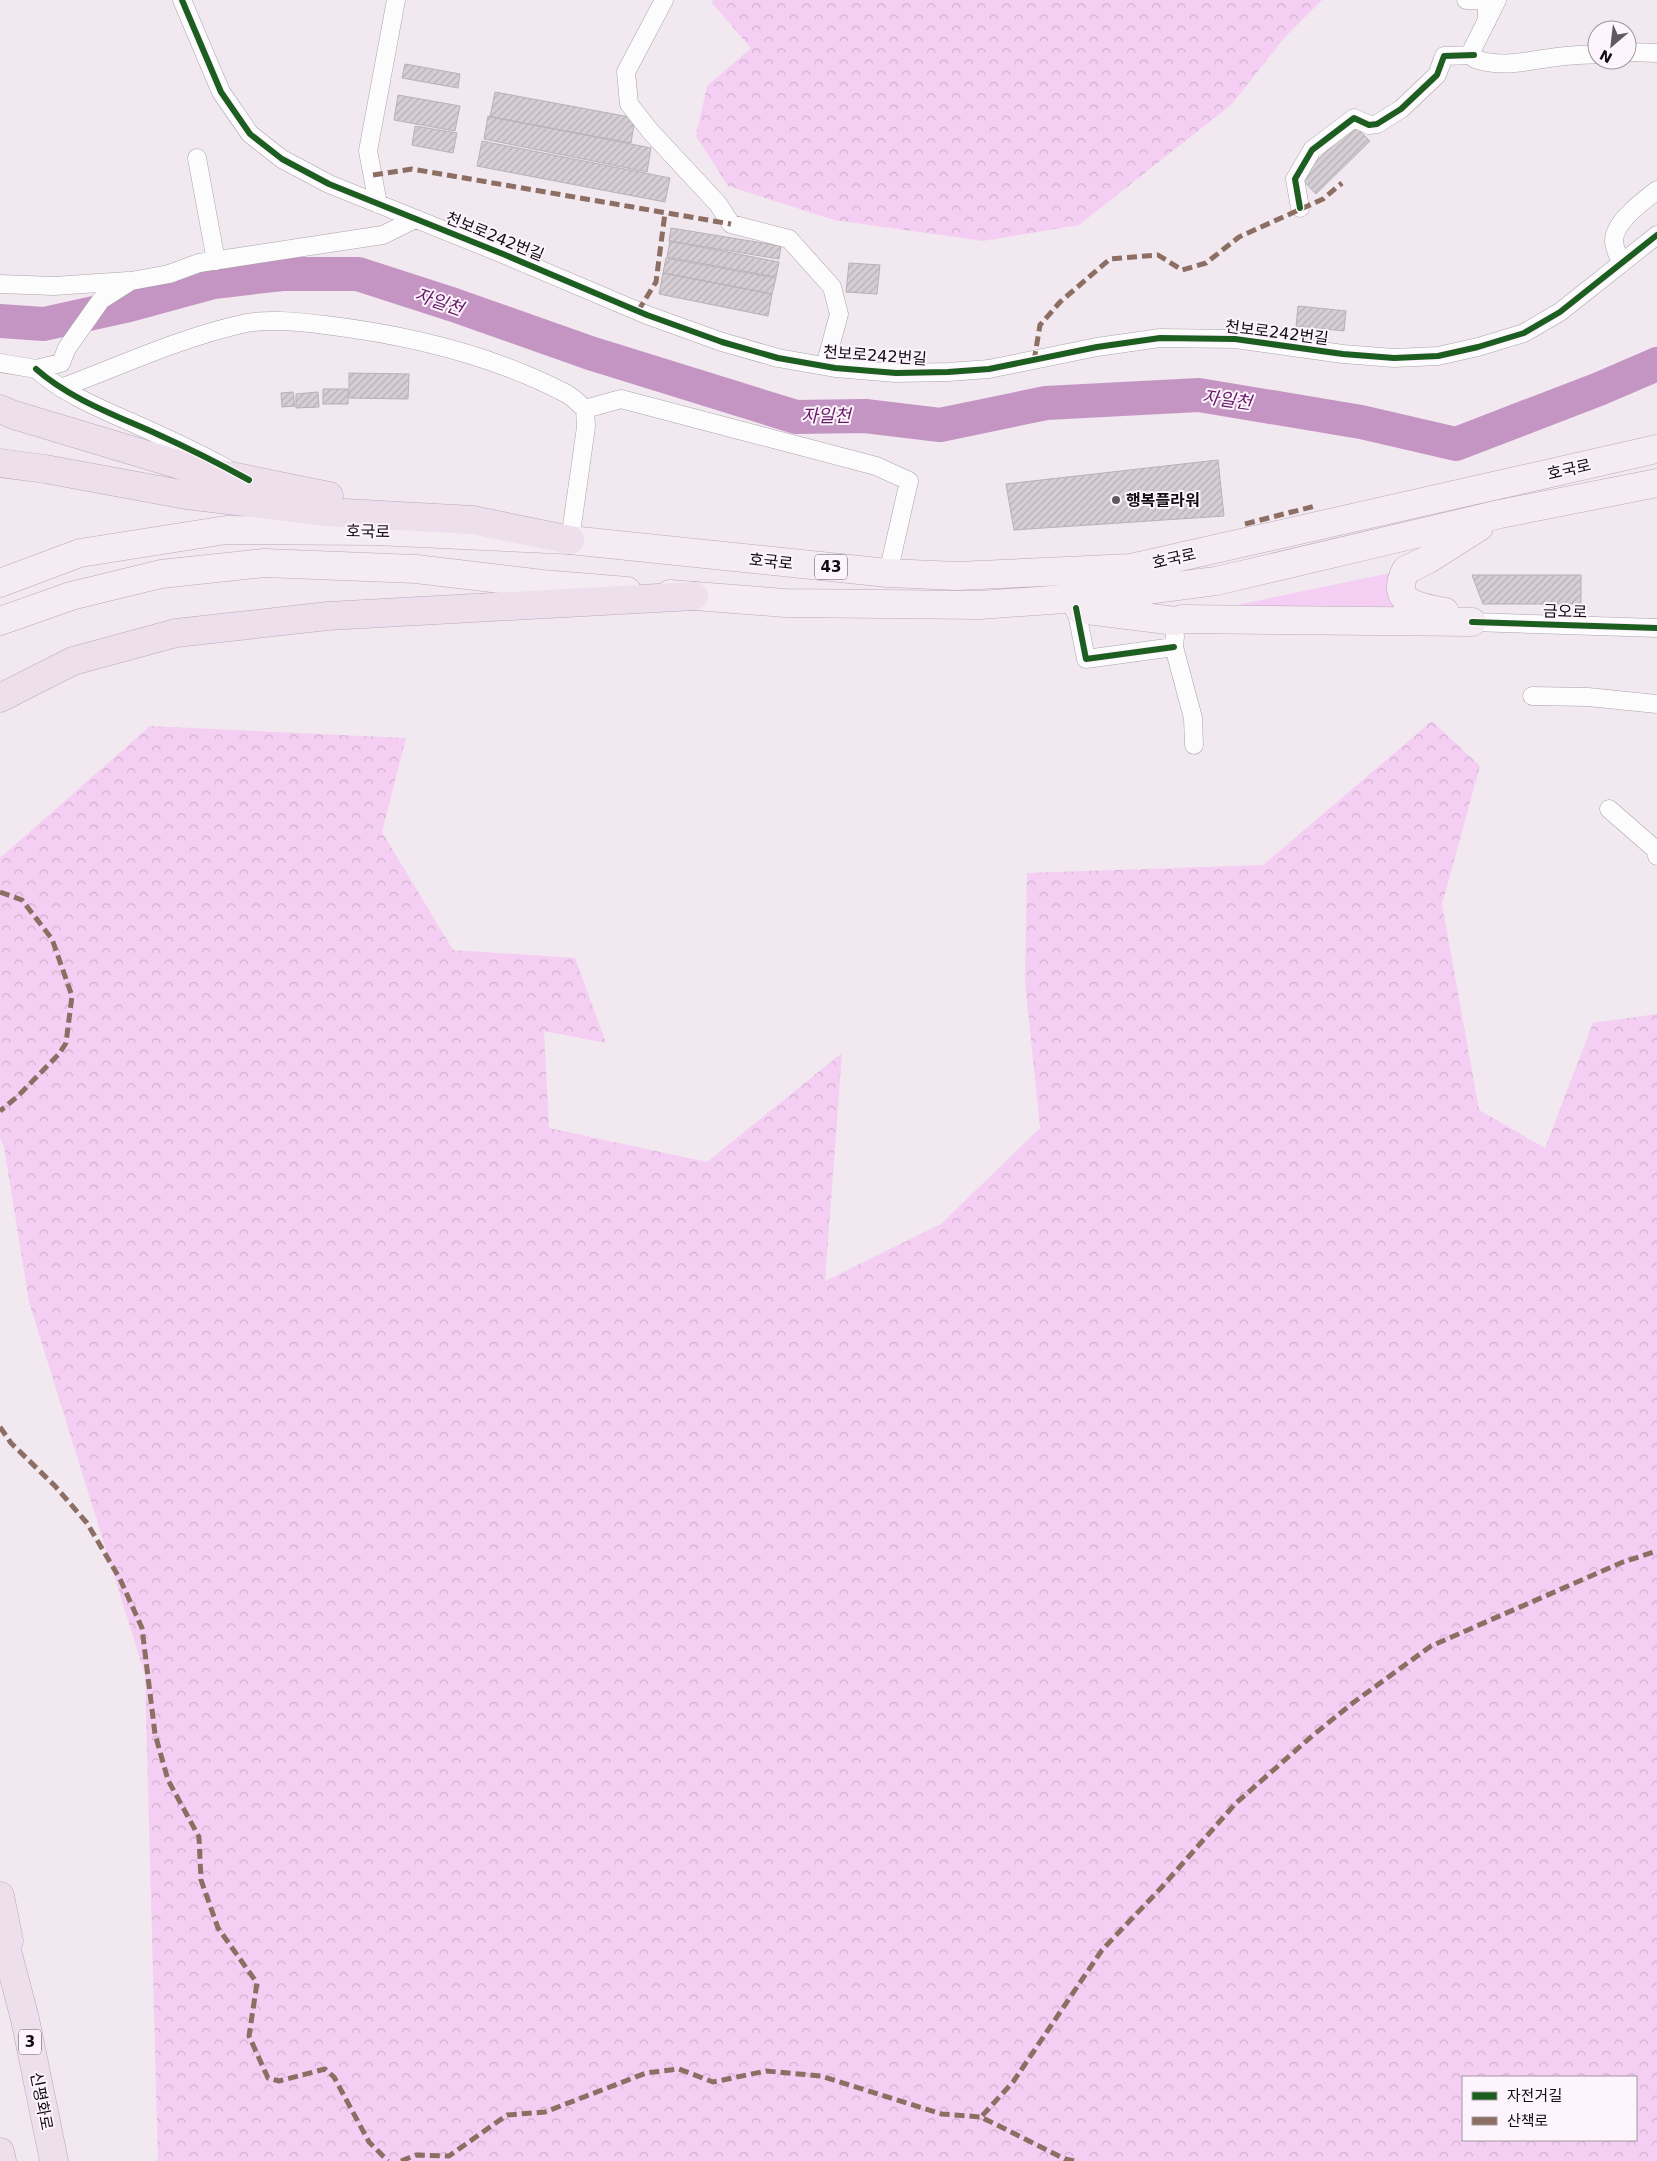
<svg xmlns="http://www.w3.org/2000/svg" width="1657" height="2161" font-family="'DejaVu Sans','Noto Sans KR',sans-serif">
<style>
.grass{fill:#f5cff3}
.forest{fill:url(#forest-crowns);fill-rule:evenodd}
.lines{fill:none;stroke-linecap:round;stroke-linejoin:round}
.river{stroke:#c495c2;stroke-width:34}
.building{fill:url(#building-hatch);stroke:#b8b1b7}
.street-casing{stroke:#aaa3aa;stroke-width:19}
.primary-casing{stroke:#b9a9b9;stroke-width:29}
.highway-casing{stroke:#b9a9b9;stroke-width:29}
.street{stroke:#fdfcfd;stroke-width:18}
.primary{stroke:#f4ebf3;stroke-width:28}
.highway{stroke:#ede0ec;stroke-width:28}
.quiet{stroke:#8d6e63;stroke-width:5;stroke-dasharray:10 5;stroke-linecap:butt}
.cycleway-casing{stroke:#fef4fd;stroke-width:9}
.cycleway{stroke:#1b5e20;stroke-width:6}
.poi-dot{fill:#605a60;stroke:#fef4fd;stroke-width:2}
.labels{text-anchor:middle;stroke-width:4;stroke-linejoin:round;paint-order:stroke}
.shield{fill:#fef4fd;stroke:#595258;stroke-width:1}
.shield-label{font-size:15px;font-weight:bold;fill:#120d12}
.street-label{font-size:16px;fill:#120d12;stroke:#fef4fd}
.poi-label{font-size:16px;font-weight:bold;fill:#120d12;stroke:#fef4fd;text-anchor:start}
.water-label{font-size:18px;font-style:italic;fill:#671b67;stroke:#fef4fd}
</style>
<defs>
<pattern id="forest-crowns" width="20" height="18" patternUnits="userSpaceOnUse" patternTransform="scale(1.25)"><rect width="20" height="18" fill="#f5cff3"/><path d="M2 6a3 3 0 1 1 6 0M12 15a3 3 0 1 1 6 0" fill="none" stroke="#d1b1cf"/></pattern>
<pattern id="building-hatch" width="6" height="6" patternUnits="userSpaceOnUse" patternTransform="scale(1.25)"><rect width="6" height="6" fill="#d5ced4"/><path d="M-1 1l2-2M0 6l6-6M5 7l2-2" fill="none" stroke="#b6b0b5"/></pattern>
</defs>
<rect width="100%" height="100%" fill="#f1e8f0"/>
<path class="grass" d="M1395,572L1405,612L1227,607Z"/>
<path class="forest" d="M713,0H1322L1285,37L1232,104L1079,225L983,241L834,220L728,186L696,136L707,86L751,48L712,3Z
M1432,721L1480,766L1442,904L1479,1110L1545,1148L1593,1023L1657,1014V2161H158L145,1675L29,1302L4,1147L0,1138V858L150,726L406,738L382,832L453,950L575,958L606,1043L544,1031L549,1128L707,1162L842,1053L825,1281L941,1224L1040,1128L1025,982L1027,873L1263,865ZM1463,2077H1636V2140H1463Z"/>
<g class="lines">
<path class="river" d="M0,321L44,324L125,306L213,282L282,274H358L454,305L590,353L796,417L865,416L940,425L1046,403L1199,395L1361,422L1456,444L1599,389L1657,364"/>
</g>
<path class="building" d="M405,64L460,74L458,88L402,78Z
M495,92L635,118L631,143L490,117Z
M398,95L460,106L455,131L394,120Z
M488,116L651,148L647,172L484,139Z
M1354,125L1370,141L1316,194L1300,177Z
M415,126L457,133L453,153L412,145Z
M482,141L670,178L665,202L477,166Z
M671,228L781,246L779,259L669,241Z
M670,241L779,262L776,277L667,257Z
M666,258L776,278L772,294L663,273Z
M849,263L880,265L877,294L846,292Z
M663,273L772,294L768,316L659,294Z
M1298,306L1346,311L1344,331L1296,326Z
M349,373L409,374L408,399L349,398Z
M323,389H348V404H323Z
M293,392L295,406L282,407L281,393Z
M318,392L319,407L296,408V394Z
M1218,460L1224,516L1014,530L1006,484Z
M1472,575H1581V604H1483Z"/>
<g class="lines">
<g class="street-casing">
<path id="street" d="M182,0L221,92L250,134L282,159L329,184L503,254L647,315L722,342L778,358L835,368L896,373L948,372L989,369L1097,347L1160,338L1235,339L1343,354L1394,358L1438,356L1478,347L1524,333L1560,312L1657,235
M664,0L626,72L629,104L651,132L718,204L731,224L789,239L832,287L839,314L825,366
M1466,0H1481L1485,3L1487,9V21
M1497,0L1472,50L1475,59C1504,69 1529,60 1557,57C1570,55 1584,55 1597,54
M1627,52L1657,53
M197,158L216,261
M378,204L368,151L396,0
M1300,208L1295,179L1312,150L1354,118L1369,125L1377,124L1401,109L1437,75L1444,56L1474,55
M1621,264C1619,257 1614,248 1614,241C1614,222 1643,201 1657,190
M0,284L54,286L128,281
M0,363L36,369L61,363L67,348L101,300L131,281L169,274L199,263L383,235L415,219
M36,369C62,392 94,406 126,420C160,435 193,450 226,468
M61,388C120,366 180,338 242,324C267,318 300,322 325,325C408,335 493,355 567,394C574,398 579,404 585,409L586,427L570,540
M585,409L621,399L876,466L909,481L888,573
M1076,608L1086,659L1174,647
M1472,622L1657,628
M1175,636L1174,647L1193,718L1194,745
M1532,696L1588,697L1657,704
M1609,809L1656,850L1657,856"/>
</g>
<g class="primary-casing">
<path id="primary" d="M0,583L80,553L226,530L376,531L570,540L888,573L957,576L1131,568L1657,449
M670,594L785,603L980,605L1093,597L1216,581L1500,514L1657,483
M1079,609L1175,621L1182,619L1472,622
M1445,612C1422,607 1388,605 1406,570L1427,560L1479,527
M0,621L71,596L161,574L264,563L416,569L542,584L627,591"/>
</g>
<g class="highway-casing">
<path id="highway" d="M0,409L14,415L187,467L329,496
M0,463L45,469L186,495L327,512L473,520L570,540
M0,698L73,661L176,633L328,616L694,596
M0,1896L9,1941
M0,1924L25,2019L54,2161
M0,2152L2,2161"/>
</g>
<use href="#street" class="street"/>
<use href="#primary" class="primary"/>
<use href="#highway" class="highway"/>
<path class="quiet" d="M373,175L412,169L731,224
M638,311L656,282L665,213
M1034,361L1040,325L1060,302L1110,259L1158,255L1182,270L1206,263L1239,237L1323,199L1342,183
M1245,524L1315,506
M0,892L22,900L52,939L72,996L66,1043L59,1054L17,1097L0,1111
M0,1427L11,1443L55,1486L87,1523L120,1579L142,1628L155,1734L168,1780L199,1837L201,1880L218,1928L257,1983L249,2036L268,2078L279,2081L325,2069L334,2077L369,2142L388,2161
M401,2161L416,2155L449,2156L507,2115L545,2112L646,2073L679,2069L713,2082L766,2071L821,2076L942,2114L981,2117
M1074,2161L1065,2159L981,2117L1013,2082L1102,1950L1161,1888L1235,1804L1312,1736L1354,1702L1431,1646L1623,1562L1657,1551"/>
<g class="cycleway-casing">
<path id="cycleway" d="M182,0L221,92L250,134L282,159L329,184L503,254L647,315L722,342L778,358L835,368L896,373L948,372L989,369L1097,347L1160,338L1235,339L1343,354L1394,358L1438,356L1478,347L1524,333L1560,312L1657,235
M1300,208L1295,179L1312,150L1354,118L1369,125L1377,124L1401,109L1437,75L1444,56L1474,55
M36,369C70,399 115,415 157,434C188,448 218,463 249,480
M1076,608L1086,659L1174,647
M1472,622L1657,628"/>
</g>
<use href="#cycleway" class="cycleway"/>
</g>
<circle class="poi-dot" cx="1116" cy="500" r="5"/>
<g class="labels">
<g class="shield">
<rect x="815" y="554.5" width="32" height="25" rx="4"/>
<rect x="19" y="2029.5" width="22" height="25" rx="4"/>
</g>
<g class="shield-label">
<text x="831" y="572">43</text>
<text x="30" y="2047">3</text>
</g>
<g class="street-label">
<text transform="translate(495 236) rotate(22)" y="6">천보로242번길</text>
<text transform="translate(1277 332) rotate(7)" y="6">천보로242번길</text>
<text transform="translate(875 355) rotate(4)" y="6">천보로242번길</text>
<text transform="translate(1569 469) rotate(-13)" y="6">호국로</text>
<text transform="translate(368 531) rotate(1)" y="6">호국로</text>
<text transform="translate(1174 558) rotate(-13)" y="6">호국로</text>
<text transform="translate(771 561) rotate(6)" y="6">호국로</text>
<text transform="translate(1565 611) rotate(2)" y="6">금오로</text>
<text transform="translate(42 2101) rotate(79)" y="6">신평화로</text>
</g>
<g class="poi-label">
<text x="1126" y="506">행복플라워</text>
</g>
<g class="water-label">
<text transform="translate(439 302) rotate(19)" y="6">자일천</text>
<text transform="translate(1227 400) rotate(8)" y="6">자일천</text>
<text x="826" y="422">자일천</text>
</g>
</g>
<rect x="1462" y="2076" width="175" height="65" fill="#fef4fd" stroke="#a0989f"/>
<rect x="1472" y="2092" width="25" height="8" fill="#1b5e20" stroke="#a0989f"/>
<text x="1507" y="2101" font-size="15" fill="#120d12">자전거길</text>
<rect x="1472" y="2117" width="25" height="8" fill="#8d6e63" stroke="#a0989f"/>
<text x="1507" y="2126" font-size="15" fill="#120d12">산책로</text>
<g transform="translate(1612 45) rotate(208)"><circle r="24" fill="#fef4fd" stroke="#a0989f"/>
<path d="M0-4L9 19L0 12L-9 19Z" fill="#605a60"/>
<text y="-8" font-size="14" font-weight="bold" text-anchor="middle" fill="#120d12">N</text>
</g>
</svg>
